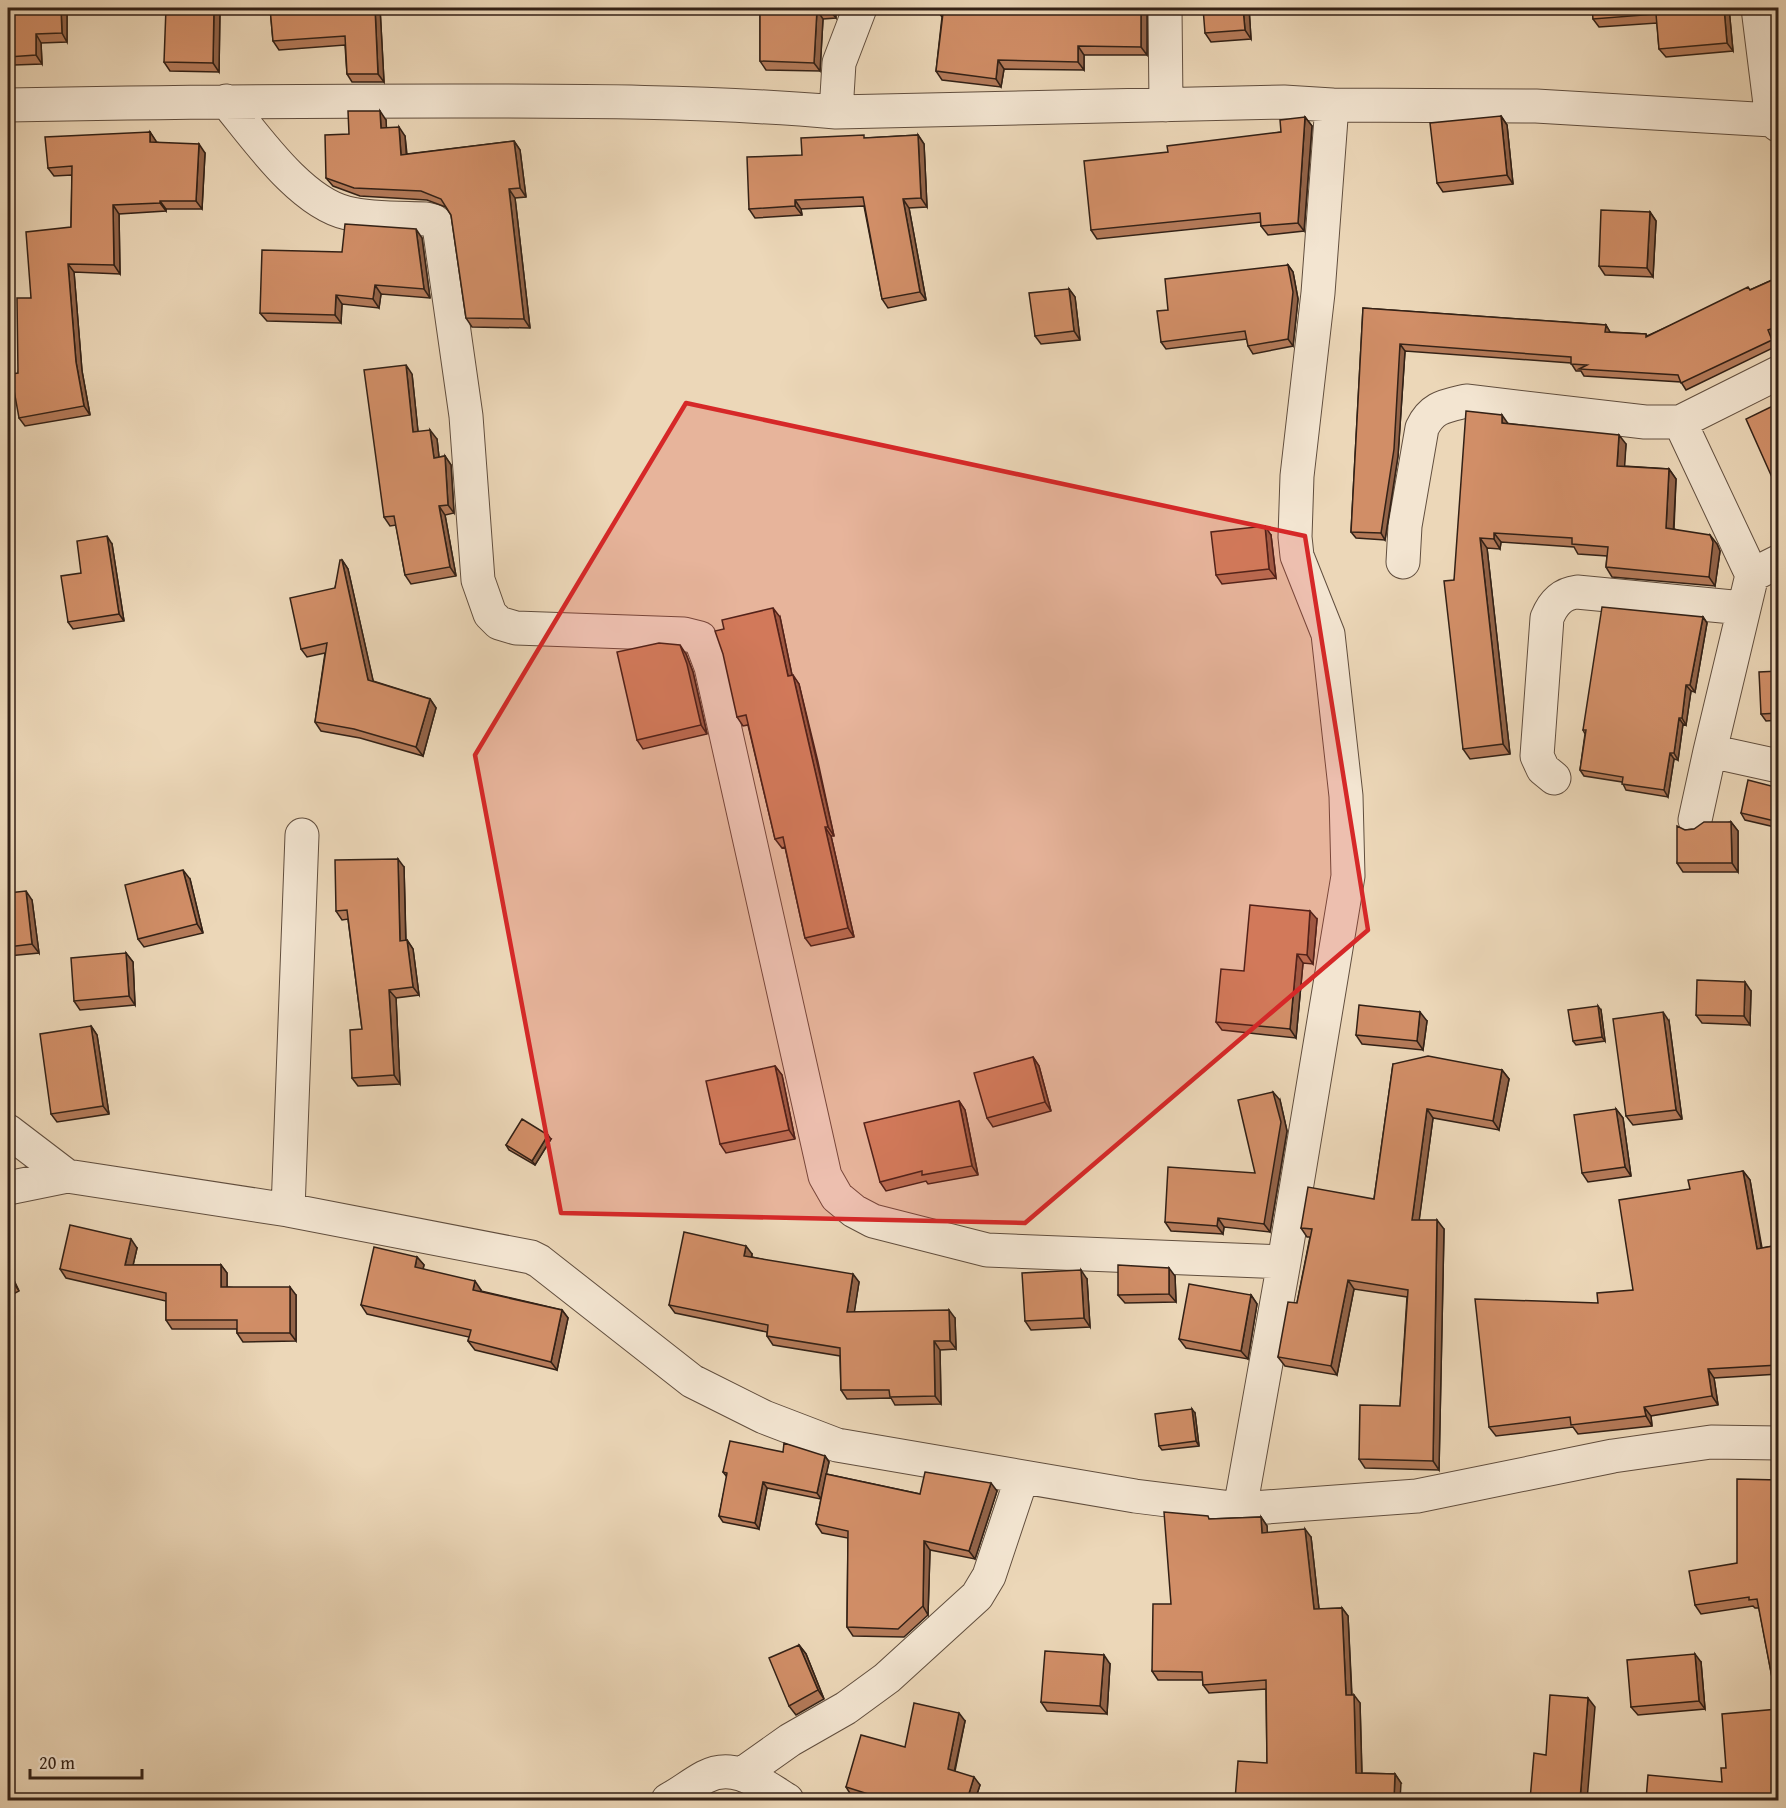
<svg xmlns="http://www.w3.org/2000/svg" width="1786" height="1808" font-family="'Gentium Book Plus',serif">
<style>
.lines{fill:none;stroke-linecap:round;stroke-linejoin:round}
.street-casing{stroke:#614e3e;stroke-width:35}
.street{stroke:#f3e5d1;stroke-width:33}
.wall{fill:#b47a59;stroke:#332116;stroke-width:1.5}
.shaded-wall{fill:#926348;stroke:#332116;stroke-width:1.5}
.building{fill:#d18e67;stroke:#332116;stroke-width:1.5}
.marked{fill:#d62828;fill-opacity:0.2;stroke:#d62828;stroke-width:4.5;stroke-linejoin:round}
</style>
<rect width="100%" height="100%" fill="#ecd7b8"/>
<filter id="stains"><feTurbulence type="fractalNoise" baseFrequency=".00333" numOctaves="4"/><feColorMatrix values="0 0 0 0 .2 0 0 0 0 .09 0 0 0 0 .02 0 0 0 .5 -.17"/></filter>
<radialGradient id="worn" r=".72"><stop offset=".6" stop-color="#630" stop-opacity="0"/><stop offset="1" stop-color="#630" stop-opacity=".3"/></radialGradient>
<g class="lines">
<g class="street-casing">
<path id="street" d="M1165,8L1166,105
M1758,8L1772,120
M226,101C255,136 300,202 347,213C372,219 400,218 426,219L434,221L439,226L466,416L478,580L490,614L499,623L516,628L684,634L700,638L711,667L825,1176L837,1197L854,1211L873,1221L987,1250L1284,1262L1240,1509
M8,105C155,102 303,101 451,101C580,101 708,101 836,112L1284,102L1332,105L1536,106L1772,120L1778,125
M836,112L839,63L860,8
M1680,422L1752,575L1778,562
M1403,562L1405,526L1422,428C1432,407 1445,406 1466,401L1645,422H1680L1778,373
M1752,575L1710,751L1778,766
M1554,778L1543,769L1537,756L1547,618C1553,603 1561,594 1577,592L1743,608
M1695,820L1710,751
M8,1131L67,1176L288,1210L531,1257L539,1261L692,1381L764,1417L837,1445L1135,1496L1240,1509L1417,1496L1613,1456L1711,1442L1778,1443
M8,1188L67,1176
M288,1210L302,835
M1284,1262L1348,876L1346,796L1328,634L1297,556L1295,537L1297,476L1318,293L1332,105
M742,1774L790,1740L846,1708L887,1678L977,1596L989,1576L1022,1477
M668,1800C681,1793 692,1784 705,1777C735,1761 762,1785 787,1800"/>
</g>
<use href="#street" class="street"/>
</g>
<path class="wall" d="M8,8H85L67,9V42L41,43L42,64L14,65L8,57Z
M220,8L219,72L170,71L164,62Z
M270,8H380L384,82H352L347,74L345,45L279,50L273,41Z
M581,8H661V11L585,13Z
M760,8H835L836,18L823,19L820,71L766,70L760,61Z
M901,8H1147V55H1084V70L1004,69L1001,87L942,80L936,71L942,17L940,14L903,10Z
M1249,8L1251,39L1211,42L1205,33Z
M1592,8H1729L1733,51L1666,57L1659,49L1657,23L1599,27L1593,19Z
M1501,116L1507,125L1513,184L1443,192L1437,183Z
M1305,117L1312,126L1304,231L1268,235L1261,226V222L1097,239L1091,230L1168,152L1281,132Z
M386,120V128L405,136L407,154L514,141L520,150L526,197L515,198L530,328L472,327L466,318L451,215L446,207L427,200L360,196L333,186L326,178L349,134Z
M150,132L156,142L205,153L202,209H166V211L119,214L120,274L74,272L82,371L90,415L25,426L19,418L18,373L31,298L71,227L72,175L54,176L48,168Z
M918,135L924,144L927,207L909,208L926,300L888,308L882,299L864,206L801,209L802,215L755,218L749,209L802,155L866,138Z
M1650,212L1656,221L1653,277L1605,275L1599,266Z
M422,238L430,298L381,294L379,308L342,304L341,323L267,321L260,313L342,252Z
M1288,265L1293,272L1298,299L1293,346L1253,354L1248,346L1247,339L1166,349L1161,342L1168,310Z
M1779,277V334L1773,337L1777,346L1686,390L1681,382L1584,376L1581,371H1576L1571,363L1405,351L1398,456L1385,540L1356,538L1351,532L1363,308L1606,325L1610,332L1646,334L1647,336Z
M1069,289L1075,297L1080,340L1041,344L1035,336Z
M412,374L418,432L437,439L439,457L445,456L451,465L454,513L445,515L456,576L411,584L405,575L396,525L390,526L384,517Z
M1508,424L1626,444L1624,466L1669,469L1676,479L1674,529L1717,544L1720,551L1715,586L1612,577L1606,567L1607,556L1578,554L1574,547L1501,542L1500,549L1487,548L1510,754L1470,759L1463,749L1454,580Z
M1271,535L1276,578L1222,584L1216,575Z
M112,544L124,621L73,629L68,622L81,573Z
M342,560L348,569L373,681L430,699L436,708L423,756L360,738L321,731L315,722L325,653L307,657L301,649L335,588Z
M780,617L792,675L799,684L818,762L834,836H831L854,937L811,946L805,938L785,847L782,848L775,839L748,725L743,726L737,717Z
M1703,617L1707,623L1695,692L1691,691L1686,725L1683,724L1678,760L1674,759L1668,797L1626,790L1622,782L1584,776L1580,770L1585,734L1583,730Z
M686,654L693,672L707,734L643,749L637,740Z
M1779,671V720L1766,721L1761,714Z
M1779,788V828L1745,820L1741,813Z
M1731,822L1738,831V872H1683L1677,863L1685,830L1694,829Z
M404,867L406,941L407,940L413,949L419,995L396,998L400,1084L358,1086L352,1078L362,1029L348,919L342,920L336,911Z
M190,879L203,933L144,947L138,939Z
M8,893L32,900L39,953L8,956Z
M1317,919L1313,964L1303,963L1296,1038L1222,1030L1216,1022L1244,971Z
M126,953L133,962L135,1005L80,1010L74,1001Z
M1751,991L1750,1025L1702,1023L1696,1015Z
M1601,1010L1605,1041L1576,1045L1573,1041Z
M1427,1021L1423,1050L1362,1044L1356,1035Z
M1669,1021L1682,1119L1633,1125L1626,1116Z
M91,1026L97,1035L109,1114L57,1122L51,1114Z
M1033,1057L1039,1066L1051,1111L993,1127L987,1118Z
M1393,1064L1502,1070L1509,1079L1499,1130L1433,1118L1419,1220L1444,1229L1439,1470L1365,1468L1359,1459L1400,1406L1407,1297L1354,1289L1337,1375L1285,1366L1278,1357L1297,1303L1310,1237H1307L1301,1228L1374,1199Z
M775,1066L782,1075L795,1139L726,1153L720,1144Z
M1280,1100L1287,1131L1270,1232L1224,1227L1223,1234L1171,1231L1165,1222L1255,1173Z
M959,1101L965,1110L978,1175L928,1184L926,1181L886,1191L880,1182Z
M1616,1109L1623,1118L1631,1176L1588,1182L1582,1173Z
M551,1139L535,1165L509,1150L506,1145Z
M1743,1171L1750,1180L1762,1248L1779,1245V1374L1714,1378L1718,1405L1651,1416L1652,1426L1578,1434L1573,1427L1496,1436L1489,1427L1598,1303L1633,1290L1690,1189Z
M137,1248L133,1265H221L227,1273V1287L296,1295V1341L243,1342L237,1333V1329H172L166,1320V1301L66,1278L60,1269Z
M752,1254V1257L859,1282L854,1312L955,1318L956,1349L940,1350L941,1404L895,1405L891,1398L847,1399L841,1390L840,1356L773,1345L767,1336V1332L675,1313L669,1305Z
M417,1257L424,1265L423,1269L481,1290V1291L562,1310L568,1318L557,1370L475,1350L468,1341L469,1337L367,1314L361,1305Z
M8,1268L19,1291L8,1297Z
M1175,1276L1176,1302L1125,1303L1118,1295Z
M1087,1279L1090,1327L1031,1330L1025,1321Z
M1251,1295L1257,1304L1248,1359L1186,1348L1179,1339Z
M1195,1413L1199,1446L1162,1450L1159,1446Z
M783,1452L825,1456L829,1462L826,1474L920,1494L997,1491L975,1559L930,1550L928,1615L904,1637L853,1636L847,1627L848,1538L822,1533L816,1524L821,1499L767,1488L759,1529L723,1522L719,1516L727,1477L723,1472Z
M1779,1480V1800L1722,1782L1726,1768L1778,1709L1759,1608H1755L1753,1606L1701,1614L1695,1605L1737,1563Z
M1261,1517L1267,1526V1533L1311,1537L1319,1609L1342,1608L1348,1616L1352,1695L1360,1703L1362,1773L1395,1774L1401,1783L1267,1763L1266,1689L1209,1693L1203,1685V1680H1158L1152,1671L1171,1604L1210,1519Z
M799,1645L806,1654L824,1699L796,1715L789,1706Z
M1701,1662L1705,1709L1638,1715L1631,1707Z
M1110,1664L1107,1714L1047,1711L1041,1702Z
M965,1721L955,1771L980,1785L975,1800H868L851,1795L846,1787L905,1747Z"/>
<path class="shaded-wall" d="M61,8H66L67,9V42L62,33Z
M214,8H220L219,72L213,63Z
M375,8H380L384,82L378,74Z
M829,8H835L836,18L829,10Z
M1141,8H1147V55L1141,47Z
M1243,8H1249L1251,39L1245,30Z
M1724,8H1729L1733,51L1727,43Z
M817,10L823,19L820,71L814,63Z
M36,34L41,43L42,64L36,55Z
M1078,46L1084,55V70L1078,62Z
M998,60L1004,69L1001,87L996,79Z
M380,111L386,120L387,137L381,128Z
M1501,116L1507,125L1513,184L1507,175Z
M1305,117L1312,126L1304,231L1298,223Z
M399,127L405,136L407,164L401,155Z
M150,132L156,141V150L150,142Z
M918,135L924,144L927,207L921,198Z
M514,141L520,150L526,197L520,188Z
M199,144L205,153L202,209L196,201Z
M509,189L515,198L530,328L524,319Z
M903,199L909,208L926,300L920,292Z
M795,200L801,209L802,215L795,206Z
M160,201L166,209V211L160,203Z
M113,205L119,214L120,274L114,265Z
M1650,212L1656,221L1653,277L1647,268Z
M416,229L422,238L430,298L424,289Z
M68,264L74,272L82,371L90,415L84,406L76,362Z
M1288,265L1293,272L1298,299L1293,346L1288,339Z
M375,285L381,294L379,308L373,299Z
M1069,289L1075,297L1080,340L1074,331Z
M336,295L342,304L341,323L335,315Z
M1606,325L1610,332V338L1605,332Z
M1400,344L1405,351L1398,456L1385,540L1381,533Z
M406,365L412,374L419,441L413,432Z
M1502,415L1509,425L1502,423Z
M430,430L437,439L440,467L434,458Z
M1619,435L1626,444L1624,476L1617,466Z
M445,456L451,465L454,513L448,505Z
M1669,469L1676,479L1673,538L1666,528Z
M439,506L445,515L456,576L450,567Z
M1265,526L1271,535L1276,578L1269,569Z
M1494,533L1501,542L1500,549L1494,539Z
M1710,535L1717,544L1720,551L1715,586L1709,577Z
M107,536L112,544L124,621L119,614Z
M1480,538L1487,548L1510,754L1503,744Z
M342,560L348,569L375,689L368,680Z
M773,608L780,617L794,685L788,676Z
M1703,617L1707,623L1695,692L1690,685Z
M680,645L686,654L693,672L707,734L701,725Z
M793,675L799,684L834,836L828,827Z
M1686,685L1691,691L1686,725L1682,718Z
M430,699L436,708L423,756L416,747Z
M1679,718L1683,724L1678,760L1674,753Z
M1670,753L1674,759L1668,797L1664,790Z
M1731,822L1738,831V872L1732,863Z
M825,827L831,836L854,937L848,928Z
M398,859L404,867L406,950L400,941Z
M183,870L190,879L203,933L197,924Z
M26,891L32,900L39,953L32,944Z
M1310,911L1317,919L1313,964L1307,955Z
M407,940L413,949L419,995L413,987Z
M126,953L133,962L135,1005L129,996Z
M1297,954L1303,963L1296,1038L1290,1029Z
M1745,982L1751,991L1750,1025L1744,1016Z
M389,990L396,998L400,1084L394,1075Z
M1598,1006L1601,1010L1605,1041L1602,1037Z
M1420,1012L1427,1021L1423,1050L1417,1041Z
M1663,1012L1669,1021L1682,1119L1676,1110Z
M91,1026L97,1035L109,1114L103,1106Z
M1033,1057L1039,1066L1051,1111L1045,1102Z
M775,1066L782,1075L795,1139L789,1130Z
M1502,1070L1509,1079L1499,1130L1493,1121Z
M1273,1092L1280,1100L1287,1131L1270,1232L1264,1224Z
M959,1101L965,1110L978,1175L972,1166Z
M1427,1109L1433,1118L1418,1229L1412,1220Z
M1616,1109L1623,1118L1631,1176L1625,1167Z
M548,1135L551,1139L535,1165L532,1161Z
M1743,1171L1750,1180L1763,1259L1757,1249Z
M1218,1218L1224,1227L1223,1234L1217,1226Z
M1437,1220L1444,1229L1439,1470L1433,1461Z
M131,1239L137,1248L131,1274L125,1265Z
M746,1246L752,1254L750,1264L744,1256Z
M417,1257L424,1265L421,1276L415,1267Z
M221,1265L227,1273V1296L221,1287Z
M8,1268L19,1291L13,1282L8,1271Z
M1169,1268L1175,1276L1176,1302L1169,1294Z
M1081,1270L1087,1279L1090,1327L1084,1318Z
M853,1274L859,1282L853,1321L847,1312Z
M1348,1280L1354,1289L1337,1375L1331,1366Z
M475,1281L481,1290L479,1298L473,1290Z
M290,1287L296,1295V1341L290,1333Z
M1251,1295L1257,1304L1248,1359L1241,1351Z
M562,1310L568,1318L557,1370L551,1362Z
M949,1310L955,1318L956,1349L950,1341Z
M934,1341L940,1350L941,1404L935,1396Z
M1708,1369L1714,1378L1718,1405L1712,1396Z
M1644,1407L1651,1416L1652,1426L1646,1416Z
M1192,1409L1195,1413L1199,1446L1196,1441Z
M825,1456L829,1462L821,1499L817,1493Z
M763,1482L767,1488L759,1529L755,1523Z
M991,1483L997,1491L975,1559L969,1551Z
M1261,1517L1267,1526L1268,1542L1262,1533Z
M1305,1529L1311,1537L1320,1618L1314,1609Z
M924,1541L930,1550L928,1615L923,1606Z
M1342,1608L1348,1616L1352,1703L1346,1695Z
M799,1645L806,1654L824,1699L818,1690Z
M1695,1654L1701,1662L1705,1709L1699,1701Z
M1104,1655L1110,1664L1107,1714L1100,1706Z
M1354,1695L1360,1703L1362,1781L1356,1773Z
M1588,1698L1595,1707L1587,1800H1580Z
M959,1713L965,1721L953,1777L948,1769Z
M1395,1774L1401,1783L1400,1800H1394Z
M974,1777L980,1785L975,1800H967Z"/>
<path class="building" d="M8,8H61L62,33L36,34V55L8,57Z
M166,8H214L213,63L164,62Z
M270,8H375L378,74H347L345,36L273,41Z
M760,8H829V10H817L814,63L760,61Z
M939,8H1141V47L1078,46V62L998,60L996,79L936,71L943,13L939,12Z
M1203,8H1243L1245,30L1205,33Z
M1592,8H1724L1727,43L1659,49L1656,14L1593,19Z
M348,111H380L381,128L399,127L401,155L514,141L520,188L509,189L524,319L466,318L451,215L441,199L421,191L354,188L326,178L325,135L349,134Z
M1501,116L1507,175L1437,183L1430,123Z
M1305,117L1298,223L1261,226L1260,213L1091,230L1084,161L1168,152L1167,146L1281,132L1280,120Z
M150,132V142L199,144L196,201H160V203L113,205L114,265L68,264L76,362L84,406L19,418L11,374L18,373L17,298H31L26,232L71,227L72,166L48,168L45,137Z
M864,135V138L918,135L921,198L903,199L920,292L882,299L863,197L795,200V206L749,209L747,157L802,155L801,138Z
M1601,210L1650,212L1647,268L1599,266Z
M345,224L416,229L424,289L375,285L373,299L336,295L335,315L260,313L262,250L342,252Z
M1288,265L1293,292L1288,339L1248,346L1245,331L1161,342L1157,311L1168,310L1165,279Z
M1779,277V326L1768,330L1772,340L1681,383L1678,375L1579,369L1587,365L1571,364V357L1400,344L1394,449L1381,533L1351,532L1363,308L1606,325L1605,332L1646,334V337L1748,287L1750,290Z
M1069,289L1074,331L1035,336L1029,293Z
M406,365L413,432L430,430L434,458L445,456L448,505L439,506L450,567L405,575L394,516L384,517L364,370Z
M1779,403V493L1746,419Z
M1466,411L1502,415V423L1619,435L1617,466L1669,469L1666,528L1710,535L1713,542L1709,577L1606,567L1608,547L1572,544V538L1494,533V539L1480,538L1503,744L1463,749L1444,581L1454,580Z
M1265,526L1269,569L1216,575L1211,532Z
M107,536L119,614L68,622L61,576L81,573L77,541Z
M340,560H342L368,680L430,699L416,747L354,729L315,722L327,643L301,649L290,598L335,588Z
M1602,607L1703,617L1690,685H1686L1682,718H1679L1674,753H1670L1664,790L1622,784L1623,777L1580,770L1586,730H1583Z
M773,608L788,676L793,675L811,753L828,827H825L848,928L805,938L783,837L775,839L746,715L737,717L723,654L715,631L724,629L722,620Z
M659,643L680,645L687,664L701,725L637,740L617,652Z
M1779,671V713L1761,714L1759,672Z
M1748,780L1779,788V822L1741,813Z
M1704,822H1731L1732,863H1677V826L1685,830L1694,829Z
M398,859L400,941L407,940L413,987L389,990L394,1075L352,1078L350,1030L362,1029L347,910L336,911L335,860Z
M183,870L197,924L138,939L125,885Z
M26,891L32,944L8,947V893Z
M1250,905L1310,911L1307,955L1297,954L1290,1029L1216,1022L1221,969L1244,971Z
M126,953L129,996L74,1001L71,958Z
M1697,980L1745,982L1744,1016L1696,1015Z
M1359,1005L1420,1012L1417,1041L1356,1035Z
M1598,1006L1602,1037L1573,1041L1568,1010Z
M1663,1012L1676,1110L1626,1116L1613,1019Z
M91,1026L103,1106L51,1114L40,1034Z
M1428,1056L1502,1070L1493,1121L1427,1109L1412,1220H1437L1433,1461L1359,1459L1360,1405L1400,1406L1408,1290L1348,1280L1331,1366L1278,1357L1288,1302L1297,1303L1312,1229L1301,1228L1308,1187L1374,1199L1393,1064Z
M1033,1057L1045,1102L987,1118L974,1073Z
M775,1066L789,1130L720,1144L706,1081Z
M1273,1092L1281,1122L1264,1224L1218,1218L1217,1226L1165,1222L1168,1167L1255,1173L1238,1100Z
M959,1101L972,1166L922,1175V1171L880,1182L864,1123Z
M1616,1109L1625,1167L1582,1173L1574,1115Z
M522,1119L548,1135L532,1161L506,1145Z
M1743,1171L1757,1249L1779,1245V1365L1708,1369L1712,1396L1644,1407L1646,1416L1571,1425L1570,1417L1489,1427L1475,1299L1598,1303L1597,1293L1633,1290L1619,1200L1690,1189L1688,1180Z
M70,1225L131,1239L125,1265H221V1287H290V1333H237V1320H166V1293L60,1269Z
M684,1232L746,1246L744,1256L853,1274L847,1312L949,1310L950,1341H934L935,1396L890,1397L889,1390H841L840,1348L767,1336L768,1325L669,1305Z
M374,1247L417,1257L415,1267L475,1281L473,1290L562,1310L551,1362L468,1341L471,1330L361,1305Z
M1118,1265L1169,1268V1294L1118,1295Z
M1081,1270L1084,1318L1025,1321L1022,1273Z
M8,1271L13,1282L8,1285Z
M1189,1284L1251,1295L1241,1351L1179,1339Z
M1192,1409L1196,1441L1159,1446L1155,1414Z
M730,1441L783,1452L784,1443L825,1456L817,1493L763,1482L755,1523L719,1516L727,1473L723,1472Z
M925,1472L991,1483L969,1551L924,1541L923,1606L898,1629L847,1627L848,1531L816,1524L826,1474L920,1494Z
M1737,1479L1779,1480V1800H1646L1648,1775L1722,1782L1721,1768H1726L1722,1714L1778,1709L1757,1599L1749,1600V1597L1695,1605L1689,1571L1737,1563Z
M1164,1512L1208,1516L1209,1519L1261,1517L1262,1533L1305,1529L1314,1609L1342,1608L1346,1695H1354L1356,1773L1395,1774L1394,1800H1235L1238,1761L1267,1763L1266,1680L1203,1685L1202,1672L1152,1671L1153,1604H1171Z
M799,1645L818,1690L789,1706L769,1658Z
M1045,1651L1104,1655L1100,1706L1041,1702Z
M1695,1654L1699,1701L1631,1707L1627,1660Z
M1550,1695L1588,1698L1580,1800H1530L1534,1753L1546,1755Z
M914,1703L959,1713L948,1769L974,1777L967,1800H931L916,1796L914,1800H887L846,1787L861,1735L905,1747Z"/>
<path class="marked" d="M686,403L1305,536L1368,930L1025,1223L561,1213L475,755Z"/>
<rect width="1786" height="1808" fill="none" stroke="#ecd7b8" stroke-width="30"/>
<rect x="9" y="9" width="1768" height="1790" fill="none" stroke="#332116" stroke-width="3"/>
<rect x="15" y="15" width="1756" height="1778" fill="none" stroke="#332116" stroke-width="1.5"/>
<path d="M30 1769v9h112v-9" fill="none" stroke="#332116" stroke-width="3"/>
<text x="39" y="1769" font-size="18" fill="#332116" stroke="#f3e5d1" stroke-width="4.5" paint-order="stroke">20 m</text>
<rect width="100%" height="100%" filter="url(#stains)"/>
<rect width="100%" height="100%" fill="url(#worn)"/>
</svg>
